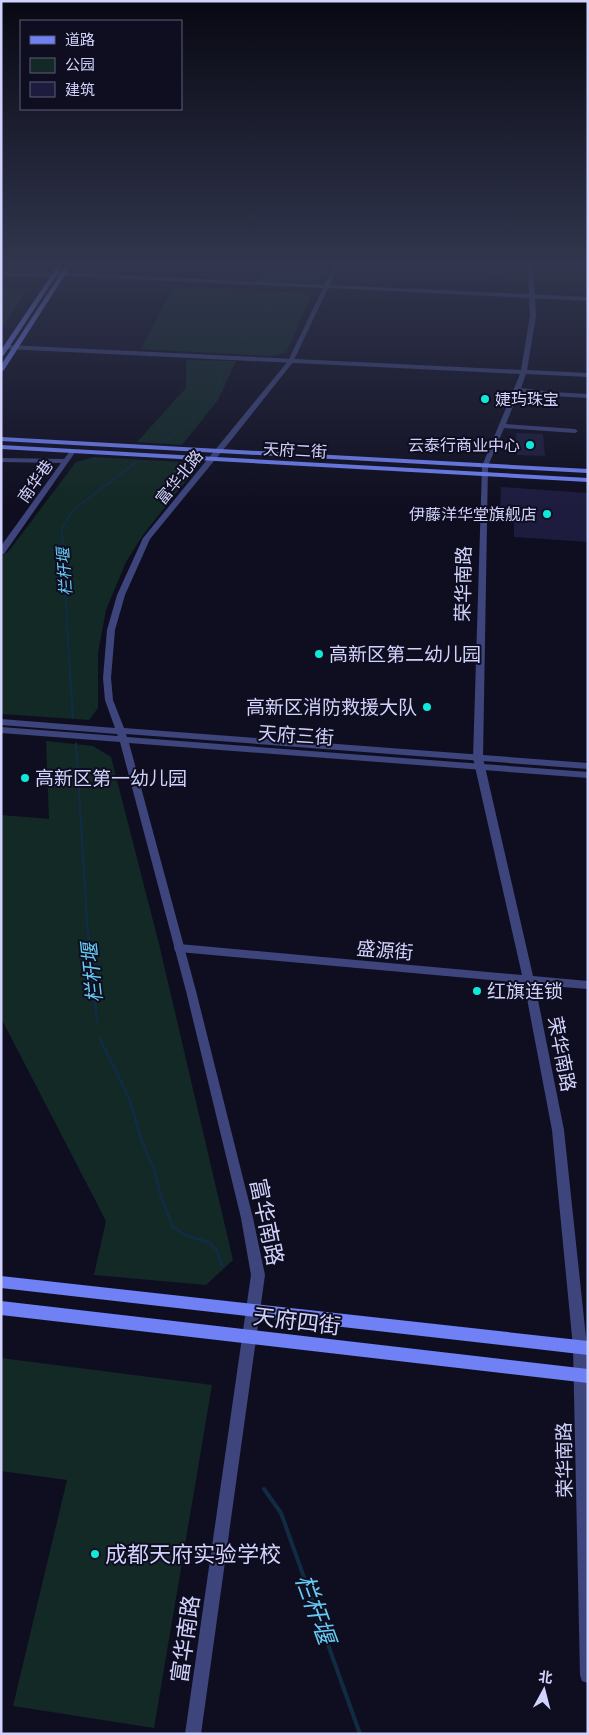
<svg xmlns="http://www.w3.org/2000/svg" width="589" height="1735" font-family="Commissioner,'Noto Sans SC',sans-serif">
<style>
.green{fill:#122925}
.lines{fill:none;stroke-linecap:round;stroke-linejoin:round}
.stream-far4{stroke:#112c42;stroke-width:1}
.stream-far3{stroke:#112c42;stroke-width:2}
.stream-far2{stroke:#112c42;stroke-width:2.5}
.stream-far1{stroke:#112c42;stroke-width:3}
.stream{stroke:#112c42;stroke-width:4}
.building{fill:#1d1c3f}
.minor{fill:#3d457c;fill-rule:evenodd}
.tertiary{fill:#3d457c;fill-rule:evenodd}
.secondary{fill:#6f81f5;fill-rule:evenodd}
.poi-dot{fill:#10e8da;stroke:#0f0e20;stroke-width:2}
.labels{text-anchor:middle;stroke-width:4;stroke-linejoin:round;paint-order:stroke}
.far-poi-label{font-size:16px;fill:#d1d3fc;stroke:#0f0e20;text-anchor:end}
.far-street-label{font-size:16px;fill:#d1d3fc;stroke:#0f0e20}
.far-water-label{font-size:16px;font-style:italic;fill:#66caf4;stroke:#0f0e20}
.street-label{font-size:19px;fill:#d1d3fc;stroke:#0f0e20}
.poi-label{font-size:19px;fill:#d1d3fc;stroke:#0f0e20;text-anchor:start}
.water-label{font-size:20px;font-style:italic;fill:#66caf4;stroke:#0f0e20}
.near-street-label{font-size:22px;fill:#d1d3fc;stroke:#0f0e20}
.near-poi-label{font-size:22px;fill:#d1d3fc;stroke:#0f0e20;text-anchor:start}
.near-water-label{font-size:24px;font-style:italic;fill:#66caf4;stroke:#0f0e20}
</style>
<rect width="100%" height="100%" fill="#0f0e20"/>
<path class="green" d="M267,264H330L323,278C303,287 280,283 258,282L256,280Z
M174,286L304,293L311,296L286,353L271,356L141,349Z
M1,289L27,291L2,328H1Z
M186,360L236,361L218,400L182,445L137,442L186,388Z
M94,457L181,462L193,472L143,535L126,562L106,610L98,653V708L89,720L1,714V556L8,552L76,462Z
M46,741L93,746L111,757L159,944L233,1260L206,1285L94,1275L106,1221L1,1018V815L49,819Z
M1,1358L212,1385L154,1728L13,1706L67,1480L1,1471Z"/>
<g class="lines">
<path class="stream-far4" d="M281,282L293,264
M219,353L231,342L259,333L264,329L268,309L277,292
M169,438C183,426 220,399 220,379C220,373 216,365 214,360"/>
<path class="stream-far3" d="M164,442L170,437
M69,658L62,529L72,511L138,461"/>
<path class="stream-far2" d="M69,656L73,718
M76,744L88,936"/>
<path class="stream-far1" d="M88,935L97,1021
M100,1039L129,1098L141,1139L154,1169L161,1197L173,1227L187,1236L209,1242L217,1251L222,1265"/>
<path class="stream" d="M264,1489L281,1513L360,1734"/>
</g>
<path class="building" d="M487,264H503L502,276L487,275Z
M366,265L383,266L381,275H387L385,284L361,283Z
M516,433L543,434L545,456L517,455Z
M501,487L588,493V542L514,537V515L500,514Z"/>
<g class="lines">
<path class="minor" d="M527,264H533L536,316L527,370L588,373V377L526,374L521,388L551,392L588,394V398L551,396L519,391L506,424L575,429L578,431L575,433L504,428L488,466L483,758L533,976L588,981V989L535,985L564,1130L587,1347L588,1683L582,1681L580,1675L573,1347L552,1130L524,983L179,952L175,951L174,948L175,945L179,944L522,975L473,758L482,466L520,374L7,349L4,347L7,345L521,370L530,316Z
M71,450L76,451L4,554H1V546L61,463L1,462V458L64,459Z"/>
<path class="tertiary" d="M335,264H340L330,285L588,297V301L328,288L293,362L232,439L150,539L125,595L115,630L111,678L113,700L124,728L588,763V769L126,734L127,737L588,772V778L129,743L196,991L253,1218L265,1275L201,1734H185L251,1275L241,1218L186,991L120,742L1,733V727L118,736L117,734L1,725V719L115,728L105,700L103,678L107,630L117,595L143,538L288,361L323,288L62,276L52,278L1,276V272L52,274L62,272L324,285Z"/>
<path class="secondary" d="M59,264H64L4,355L1,357V350Z
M67,264H72L4,370L1,372V365Z
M1,437L588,469V473L1,441Z
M1,445L588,478V482L1,449Z
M1,1276L588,1341V1355L1,1288Z
M1,1301L588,1369V1383L1,1315Z"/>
</g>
<linearGradient id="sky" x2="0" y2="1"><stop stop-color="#080812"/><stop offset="0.52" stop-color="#31364e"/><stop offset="1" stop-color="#31364e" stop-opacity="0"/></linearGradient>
<rect width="589" height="507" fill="url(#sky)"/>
<g class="poi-dot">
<circle cx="485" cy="399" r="5"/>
<circle cx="530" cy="445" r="5"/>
<circle cx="547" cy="514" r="5"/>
<circle cx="319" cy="654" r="5"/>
<circle cx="427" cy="707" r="5"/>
<circle cx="25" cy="778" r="5"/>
<circle cx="477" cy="991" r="5"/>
<circle cx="95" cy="1554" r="5"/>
</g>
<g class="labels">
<g class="far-poi-label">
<text x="495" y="405" text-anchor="start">婕玙珠宝</text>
<text x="520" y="451">云泰行商业中心</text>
<text x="537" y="520">伊藤洋华堂旗舰店</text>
</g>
<g class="far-street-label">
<text transform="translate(295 450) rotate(3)" y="6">天府二街</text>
<text transform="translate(179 477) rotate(-51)" y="6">富华北路</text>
<text transform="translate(35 481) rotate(-55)" y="6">南华巷</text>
</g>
<g class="far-water-label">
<text transform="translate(64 572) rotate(-94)" y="6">栏杆堰</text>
</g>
<g class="street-label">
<text transform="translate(463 584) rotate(-89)" y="7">荣华南路</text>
<text transform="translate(296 735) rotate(4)" y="7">天府三街</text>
<text transform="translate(385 950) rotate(5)" y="7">盛源街</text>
<text transform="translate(562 1054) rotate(79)" y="7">荣华南路</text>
<text transform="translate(564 1460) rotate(-91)" y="7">荣华南路</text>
</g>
<g class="poi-label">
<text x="329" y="661">高新区第二幼儿园</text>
<text x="417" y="714" text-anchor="end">高新区消防救援大队</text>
<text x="35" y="785">高新区第一幼儿园</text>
<text x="487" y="998">红旗连锁</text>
</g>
<g class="water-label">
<text transform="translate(92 973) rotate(-96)" y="7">栏杆堰</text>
</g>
<g class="near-street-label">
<text transform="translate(267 1222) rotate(78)" y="8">富华南路</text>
<text transform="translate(297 1321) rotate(7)" y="8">天府四街</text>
<text transform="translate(185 1639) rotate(-82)" y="8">富华南路</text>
</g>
<g class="near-poi-label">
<text x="105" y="1562">成都天府实验学校</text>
</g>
<g class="near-water-label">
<text transform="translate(315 1609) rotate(70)" y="8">栏杆堰</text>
</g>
</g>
<rect width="589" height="1735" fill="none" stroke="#d1d3fc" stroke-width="5"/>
<rect x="20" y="20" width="162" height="90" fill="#0f0e20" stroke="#5d5d78"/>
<rect x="30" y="36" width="25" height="8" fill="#6f81f5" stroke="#5d5d78"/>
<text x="65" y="45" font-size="15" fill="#d1d3fc">道路</text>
<rect x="30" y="58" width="25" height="15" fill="#122925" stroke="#5d5d78"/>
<text x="65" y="70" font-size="15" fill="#d1d3fc">公园</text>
<rect x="30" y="82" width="25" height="15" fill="#1d1c3f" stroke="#5d5d78"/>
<text x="65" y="95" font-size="15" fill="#d1d3fc">建筑</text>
<g transform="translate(544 1690) rotate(7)" stroke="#0f0e20" stroke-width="4" paint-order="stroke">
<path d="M0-4L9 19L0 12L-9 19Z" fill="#d1d3fc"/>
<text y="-8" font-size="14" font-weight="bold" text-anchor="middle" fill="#d1d3fc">北</text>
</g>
</svg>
